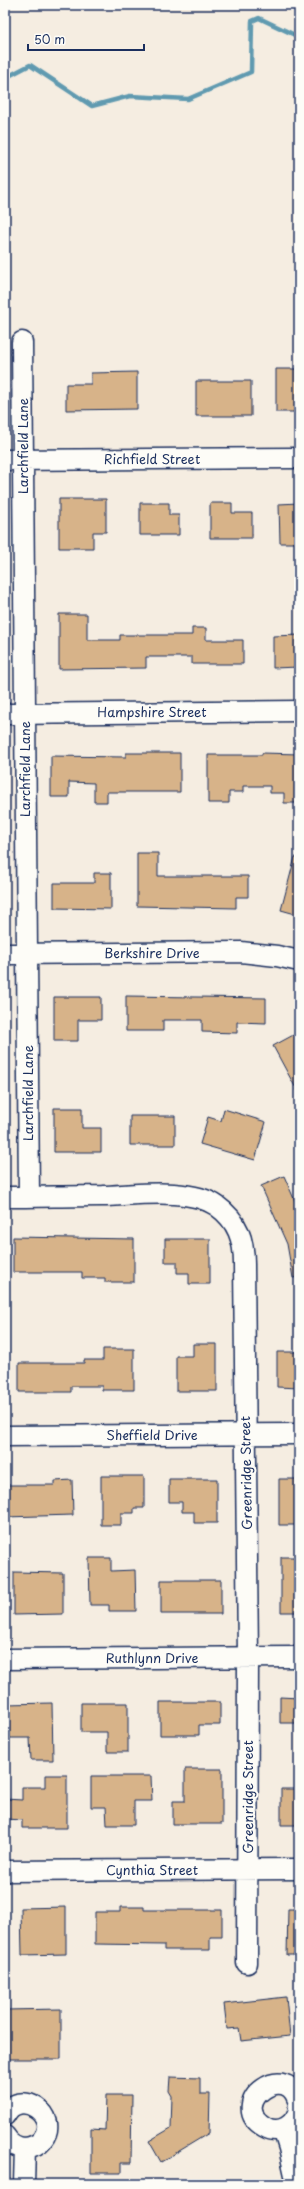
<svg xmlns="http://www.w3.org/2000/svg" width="304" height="2189" font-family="'Playpen Sans',sans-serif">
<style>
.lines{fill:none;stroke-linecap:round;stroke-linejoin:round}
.stream{stroke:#619ab0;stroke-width:4.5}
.building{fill:#d7b389;stroke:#1b2f5e}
.minor-casing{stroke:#1b2f5e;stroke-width:23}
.minor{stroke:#fdfcf7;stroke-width:20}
.labels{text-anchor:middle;stroke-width:4;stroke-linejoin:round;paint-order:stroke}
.street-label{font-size:13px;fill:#1b2f5e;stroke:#fdfcf7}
</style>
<rect width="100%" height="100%" fill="#f5ede1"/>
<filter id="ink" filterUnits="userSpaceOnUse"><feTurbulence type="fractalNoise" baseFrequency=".025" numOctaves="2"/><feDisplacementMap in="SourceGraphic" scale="8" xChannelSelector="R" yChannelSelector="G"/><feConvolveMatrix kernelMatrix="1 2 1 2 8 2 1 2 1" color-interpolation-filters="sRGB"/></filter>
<g filter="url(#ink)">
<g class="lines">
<path class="stream" d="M5,78L30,65L92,106L130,96L188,99L251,72L252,21L259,18L299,37"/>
</g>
<path class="building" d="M276,369H299V412H276Z
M137,372V409L66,410V384H91V373Z
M196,381H251V416H196Z
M59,499H106V532H93V548H59Z
M140,503H169V515H179V535H140Z
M210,503H232V513H252V538H210Z
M299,503V543H280L279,504Z
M59,614H87V640H120V635H192V628H206V640H243V664H192V657H146V668L59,669Z
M299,635V667L273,668V636Z
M126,753H180V792H107V802H94V783L69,782V797H51V756L126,757Z
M262,753L299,754V803H284V793H270V786H243V792H229V803H208V755H262Z
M137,853H158V876H248V897H236V908L137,906Z
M295,857L299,858V915L281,910Z
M94,873H111V909L54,908V883H94Z
M126,996L266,998V1023L237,1022V1033L202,1032V1020H163V1031H126Z
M54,997H101V1020H78V1041H54Z
M299,1032V1094L273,1046Z
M54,1108H82V1128H101V1152H54Z
M224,1109L266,1122L255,1160L200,1144L208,1117L221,1121Z
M130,1116H175V1145H130Z
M284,1176L299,1210V1277L293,1278L287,1244L261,1186Z
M13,1237L134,1239V1282H105V1278H82V1272H13Z
M165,1239H210V1284H189V1273H177V1262H165Z
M193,1344H217V1391H176V1356H193Z
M103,1349H134V1390H102V1386H71V1392H19V1363H84V1360H103Z
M277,1352H299V1388L277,1387Z
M101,1476H144V1508H134V1513H121V1525H101Z
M169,1479H217V1523H194V1512H182V1502H169Z
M279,1479H299L298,1525H279Z
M72,1480L73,1515L5,1517V1485H55V1481Z
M281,1557H299V1612H281Z
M89,1558H111V1571L135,1570L136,1611H109V1605H90Z
M14,1572L63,1573V1614L14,1615Z
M161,1580H221V1614H161Z
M280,1697L299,1698V1723H280Z
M160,1702H220V1725H199V1735H160Z
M52,1703L53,1760H31L30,1738H6V1704Z
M81,1703H128V1752H107V1732H81Z
M185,1769H222V1824H173V1801H185Z
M45,1775H67V1828H22V1820L5,1819V1799L22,1800V1787H45Z
M91,1776H151L152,1801H134V1825H107L106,1807H91Z
M281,1789H299V1825H281Z
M66,1907V1954L22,1955L21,1908Z
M120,1907H144V1910H222V1937H210V1950H164V1945L95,1944V1912H120Z
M288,1909H299V1955H287Z
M286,1997L290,2036L241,2041L239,2028L227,2029L224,2004Z
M61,2009V2059H5V2010Z
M170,2077L200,2078V2094H210L209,2133L161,2162L149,2141L171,2128L172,2096L169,2091Z
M106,2095H132L131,2163H121V2173H91V2129L105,2130Z"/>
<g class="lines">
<g class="minor-casing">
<path id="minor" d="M22,342L29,1197
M5,460L299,458
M5,714L299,711
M5,954L241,952L277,956L299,961
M5,1197C38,1197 70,1196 103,1196C135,1195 191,1187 217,1206C238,1221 244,1240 244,1264L248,1657L247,1963
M5,1436L299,1434
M5,1659L299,1657
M5,1871L299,1869
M299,2105C290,2056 224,2104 265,2127C280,2136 297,2124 299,2108
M5,2115C19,2087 62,2115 42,2140C38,2145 32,2147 25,2148C17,2148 9,2143 5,2136
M283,2129L289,2148L297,2184
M24,2184L25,2148"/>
</g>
<use href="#minor" class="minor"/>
</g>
</g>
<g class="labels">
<g class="street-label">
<text transform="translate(23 446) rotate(-90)" y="5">Larchfield Lane</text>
<text x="152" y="464">Richfield Street</text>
<text x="152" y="717">Hampshire Street</text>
<text transform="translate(25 769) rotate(-90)" y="5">Larchfield Lane</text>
<text x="152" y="958">Berkshire Drive</text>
<text transform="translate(28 1093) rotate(-90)" y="5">Larchfield Lane</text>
<text x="152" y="1440">Sheffield Drive</text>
<text transform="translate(246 1473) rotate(-91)" y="5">Greenridge Street</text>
<text x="152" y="1663">Ruthlynn Drive</text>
<text transform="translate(248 1797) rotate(-90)" y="5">Greenridge Street</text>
<text x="152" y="1875">Cynthia Street</text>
</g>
</g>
<rect width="304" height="2189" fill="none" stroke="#fdfcf7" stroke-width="20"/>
<rect x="10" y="10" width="284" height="2169" fill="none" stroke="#1b2f5e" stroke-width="1.5" filter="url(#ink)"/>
<path d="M28 44v6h116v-6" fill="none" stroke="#1b2f5e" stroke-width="2"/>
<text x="34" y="44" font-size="12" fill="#1b2f5e" stroke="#fdfcf7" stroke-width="3" paint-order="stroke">50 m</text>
</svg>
